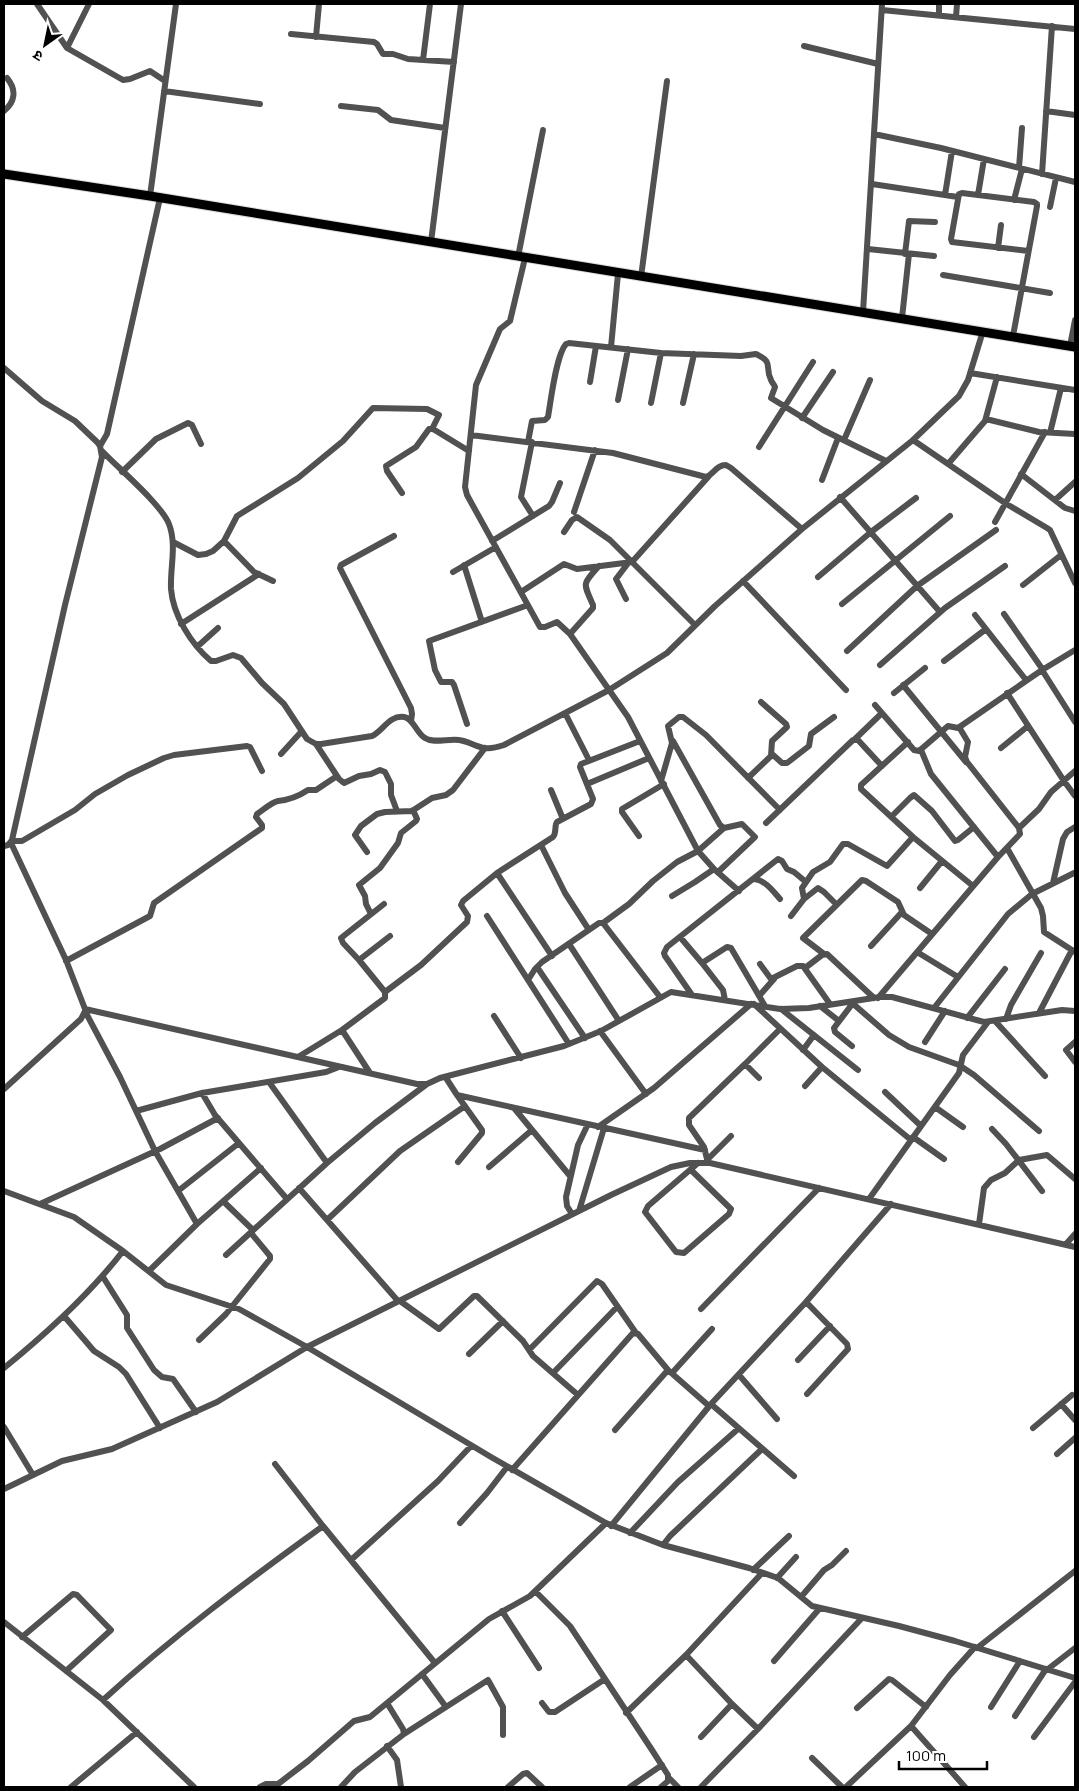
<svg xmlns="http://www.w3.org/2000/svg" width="1079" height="1791" font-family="Manrope,'Noto Sans Devanagari',sans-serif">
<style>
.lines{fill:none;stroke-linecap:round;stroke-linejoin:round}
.major-casing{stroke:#dbdbdb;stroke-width:11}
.minor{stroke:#515151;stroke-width:6}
.major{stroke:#000;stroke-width:9}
</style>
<rect width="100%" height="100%" fill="#fff"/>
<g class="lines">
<g class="major-casing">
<path id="major" d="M4,174L150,196L1075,347"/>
</g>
<path class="minor" d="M37,4L67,48L123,80L130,79L150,71L165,81
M882,10L1075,29
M939,15V4
M956,17L957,4
M291,34L374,42L377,44L383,54H393L408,59L454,62
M316,37L319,4
M804,46L878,64
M67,48L89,4
M423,60L430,4
M164,91L260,104
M341,106L378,110L391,120L445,128
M4,111C15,102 17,90 7,78
M1046,111L1075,115
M874,134L941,148L1075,182
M1019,168L1022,128
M1042,174L1052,26
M872,184L958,197
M945,195L952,151
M978,195L984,159
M150,196L176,4
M1014,200L1022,169
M1050,207L1056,178
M431,242L461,4
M998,248L1001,225
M868,249L934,256
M905,254L909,221L935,222
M518,257L543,130
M525,258L510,321L500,329L476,385L465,487L467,495L540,627H545L557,622L570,634
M943,275L1050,293
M641,277L667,81
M863,312L882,4
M902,318L909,254
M1013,336L1037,206V204L1034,202L962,193L959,194L951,239L952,242L1028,251
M1070,346L1075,320
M611,347L618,274
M4,368L42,401L75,421L97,442L100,446L102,457L65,605L12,840L8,845L4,846
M970,373L1075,390
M590,382L596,346
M618,400L628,349
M651,403L661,353
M683,403L694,354
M802,418L833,372
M986,419L1039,432L1075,434
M1050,433L1061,388
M471,435L613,453L706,477C714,474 716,465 726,465L731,468L802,529
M844,440L870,380
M913,440L1005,503L1047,528L1050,530L1075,583
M528,442L532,421L545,420L548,417C551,400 556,355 566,344L569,343L661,353L741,356L756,354C775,363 764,367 771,380C772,383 774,384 775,387L771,398L823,430L886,461
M532,442L521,497L533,516
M100,446L107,434L160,198
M759,447L813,362
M102,451C118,468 161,504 169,524C177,545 170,567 171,589C173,615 191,644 211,661H216L233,655L241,658L262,683L284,704L307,739L316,744H321L372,736C383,731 389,715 404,717C413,718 417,734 425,738C434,744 449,738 459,740C468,741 476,747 485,748C492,749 498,747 504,745L609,690L667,653L715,606L802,529L913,440L959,396L968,380L983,331
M948,464L985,421L997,377
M122,472L156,439L188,423L192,425L201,444
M1021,474L1065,508L1075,511
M822,480L838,438
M402,493L387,471L386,466L416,447L429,429H433L469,451
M840,497L940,612
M1055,500L1075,482
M574,512L595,450
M995,522L1045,432
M564,532L572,520L577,517L610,540L695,625
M394,536L341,565L340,568L411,708L412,714L411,721
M224,541L254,572L273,581
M492,541L549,506L552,502L560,483
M173,542L198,555L206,554L213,551L224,541L237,516L298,478L343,441L373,408L427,409L439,415L432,429
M464,565L482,622
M599,566C582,585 583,582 593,605V608L570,634L628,717L698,851L677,862L653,881L629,904L603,923
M453,572L496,547
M818,577L871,532L916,498
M743,581L846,690
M1023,585L1061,555
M521,592L564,564L577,569L632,562L709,476
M626,599L616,579L629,562
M842,604L950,516
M1004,614L1043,670
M975,615L1026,680
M181,624L259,574
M198,646L218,628
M847,651L917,586L996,530
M944,661L986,629
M880,665L945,608L1005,566
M1042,670L1075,722
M903,685L966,762
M894,693L925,668
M1007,693L1064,781L1075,796
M875,705L914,750L919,751L948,726L958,728L1042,670L1075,650
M565,713L589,760
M467,724L454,685L452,682H441L435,670L429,641L528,605
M855,739L882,713
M673,741L720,825L724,828L742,824L755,837L718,872
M908,742L861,785V789L913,837L973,886
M316,744L339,779L344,783L359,776L371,774L380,770L385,772L391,784V795L397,811
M1001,748L1028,726
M921,750L931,774L998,857
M281,754L301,732
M772,754L782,763H787L809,746L811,734L834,717
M748,778L771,756L772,741L787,727L786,724L761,702
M661,781L672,743L668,726L679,717H683L706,735L780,810
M587,784L649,758
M551,790L563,819
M891,817L910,798L914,795L932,811L955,841L958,840L974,827
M766,823L853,740H858L882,766
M724,828L698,851L714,869L739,891
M1019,828L1039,809L1051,792L1075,771
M639,836L622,812V809L664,784
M12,841H22L75,810L95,794L128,775L164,758L174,755L247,746L250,747L262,771
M11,843L66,960L85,1009L417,1084H427L440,1078L564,1046L601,1031L671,992L780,1009L809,1008L880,997H892L984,1022L1062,1010L1075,1011
M541,845L565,893L589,930
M1007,848L1041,908L1043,916L1044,932L1075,952
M367,852L355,835L361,826L377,814L385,812L412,811L432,798L446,795L453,790L485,748
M497,873L552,956
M754,879C765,880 773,891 780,899
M1053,883L1063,839L1067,832L1075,827
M920,888L942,861
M672,896L695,882L714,869
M804,899L818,888L824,892L836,904
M371,914L366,904L365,896L359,885L380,868L398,843L401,833L416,821L417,819L413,810
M487,916L569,1044
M791,916L804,899L802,888L813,872L830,862L843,844H848L887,866L913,837
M680,937L702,963L727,947L731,948L765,1006
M569,944L619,1021
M871,946L902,912
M917,952L958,977
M824,954L803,938L862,880L866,881L898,902L904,915L932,934
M359,960L390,936
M66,961L150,916L154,903L262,828V825L256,817L257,814C263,810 272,802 278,801C288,800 299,796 308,790H316L337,776
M702,963L723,990L725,1000
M760,964L771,979L797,966H803L830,1004
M537,967L585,1038
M805,968L822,955L827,954L874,998
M528,980L535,969L542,962L599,923H603L660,997
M385,992L421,965L467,922L468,916L461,905L463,901L497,873L553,837C557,832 554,826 557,822L591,804L593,799L580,767L581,764L640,741
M692,995L665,956L664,953L667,947L778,859L782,861L787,869L794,872L806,882
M759,996L774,979
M878,998L998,857L1020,834L1019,828L967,762L965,757L968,742L959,727
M851,1002L889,1035L909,1047L959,1065L974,1075L1039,1131
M754,1004L822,1067L911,1140
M820,1006L839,1021
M934,1008L1008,914L1032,894L1074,873
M781,1009L858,1070
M86,1013L120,1077L155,1151L197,1224
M1039,1013L1072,950
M494,1016L521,1058
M967,1018L1005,969
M1006,1019L1011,1005L1041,953
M995,1021L1045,1076
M342,1030L370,1073
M600,1031L646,1094
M925,1042L945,1011
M1075,1042L1066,1050L1075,1062
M852,1046L835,1032L834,1028L853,1003
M803,1050L814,1035
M298,1057L342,1030L385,998V992L359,960L343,943L341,938L384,904
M745,1064L780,1029
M446,1078L457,1095L705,1150
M269,1082L327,1163
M805,1086L822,1067
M4,1089L81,1019L85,1011
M885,1092L921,1126
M202,1093L215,1115L287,1199
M457,1095L482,1130V1133L458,1162
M935,1107L963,1127
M514,1108L570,1176
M136,1111L202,1093L326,1072L339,1067
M598,1127L654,1088L751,1004
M992,1129L1006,1144L1042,1191
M913,1137L944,1159
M707,1160L731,1136
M708,1163L704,1147L689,1125V1118L745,1064L759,1078
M489,1167L532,1130
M691,1170L731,1209L729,1214L684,1253L676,1252L645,1212L648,1206L698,1163
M299,1188L398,1301
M4,1191L74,1217L123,1251L166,1285L239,1309L307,1347L217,1402L112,1449L62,1461L4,1489
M178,1191L239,1143
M869,1199L959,1073L963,1055L988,1022
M224,1202L253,1230
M40,1204L160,1149L218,1118
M579,1211L604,1128
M572,1214L567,1206L566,1197L578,1145L588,1124
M327,1220L400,1151L465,1106
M979,1224L984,1188L991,1180L1005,1173L1019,1160L1047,1155L1075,1179
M1066,1244L1075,1234
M1075,1247L710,1163H690L671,1167L611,1195L307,1347L491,1457L606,1523L663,1545L749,1568L778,1578L812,1606L899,1626L955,1641L1075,1678
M226,1255L327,1163L375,1123L427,1084
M149,1271L197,1224L261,1168
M103,1277L127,1315V1328L154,1370L162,1377L173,1379L196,1412
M400,1301L439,1329L474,1296H477L523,1341L533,1356L578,1395
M806,1302L847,1344L848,1349L807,1394
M701,1309L819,1188
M64,1316L94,1351L119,1367L126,1374L160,1428
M199,1340L226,1314L270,1259V1256L251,1233
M529,1350L597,1281L602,1284L636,1333
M469,1354L503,1321
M798,1360L830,1326
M4,1368C47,1333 89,1295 123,1251
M553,1373L617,1307
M672,1373L712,1329
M739,1375L777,1419
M711,1404L794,1476
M1061,1404L1075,1420
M4,1427L33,1475
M1033,1428L1072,1395
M615,1430L668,1370
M1057,1454L1075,1438
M275,1464L323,1526L435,1663
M512,1470L633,1333L638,1334L668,1370L709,1406
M460,1523L487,1493L507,1467
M611,1526L711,1404L806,1302L891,1204
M630,1533L678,1482L738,1429
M663,1545L670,1536L762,1449
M351,1560L438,1481L471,1446
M753,1570L789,1536
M777,1578L796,1557
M535,1591L570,1626L652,1750L668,1775V1781L661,1787
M801,1597L824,1570L832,1565L846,1551
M502,1611L539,1668
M4,1622L103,1700L194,1787
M22,1637L73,1594L77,1595L111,1630L66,1671
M977,1648L1075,1571
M686,1655L732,1704L758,1729
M774,1661L820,1608
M1048,1669L1075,1648
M422,1674L446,1707
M103,1700C172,1637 247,1581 323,1526
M542,1703L549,1712H555L605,1679
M991,1707L1020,1661
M857,1708L889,1679L892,1680L926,1707
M626,1713L686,1655L762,1573
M1015,1716L1046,1669
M911,1726L965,1787
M404,1734L488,1680L503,1707V1735
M701,1737L732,1704
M1034,1737L1075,1682
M387,1746L397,1760L401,1787
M812,1758L842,1787
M669,1778L678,1787
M71,1787L137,1732
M260,1787L266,1784H278L308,1761L354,1721L370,1717L489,1619L530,1596L606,1523
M341,1787L355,1772L404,1734L403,1729L387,1703
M508,1787L523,1774L527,1773L542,1787
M630,1787L662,1765
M701,1787L758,1729L862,1618
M846,1787L911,1726L950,1675L975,1647"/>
<use href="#major" class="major"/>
</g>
<rect width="1079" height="1791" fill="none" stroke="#000000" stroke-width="10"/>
<g transform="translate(45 45) rotate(213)" stroke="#ffffff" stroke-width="4" paint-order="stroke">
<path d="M0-4L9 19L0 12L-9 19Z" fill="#000000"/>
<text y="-8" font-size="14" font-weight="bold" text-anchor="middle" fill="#000000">उ</text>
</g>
<path d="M899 1761v8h88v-8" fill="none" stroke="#000000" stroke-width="2.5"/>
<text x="906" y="1761" font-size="15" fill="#000000" stroke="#ffffff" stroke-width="4" paint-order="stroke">100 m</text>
</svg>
